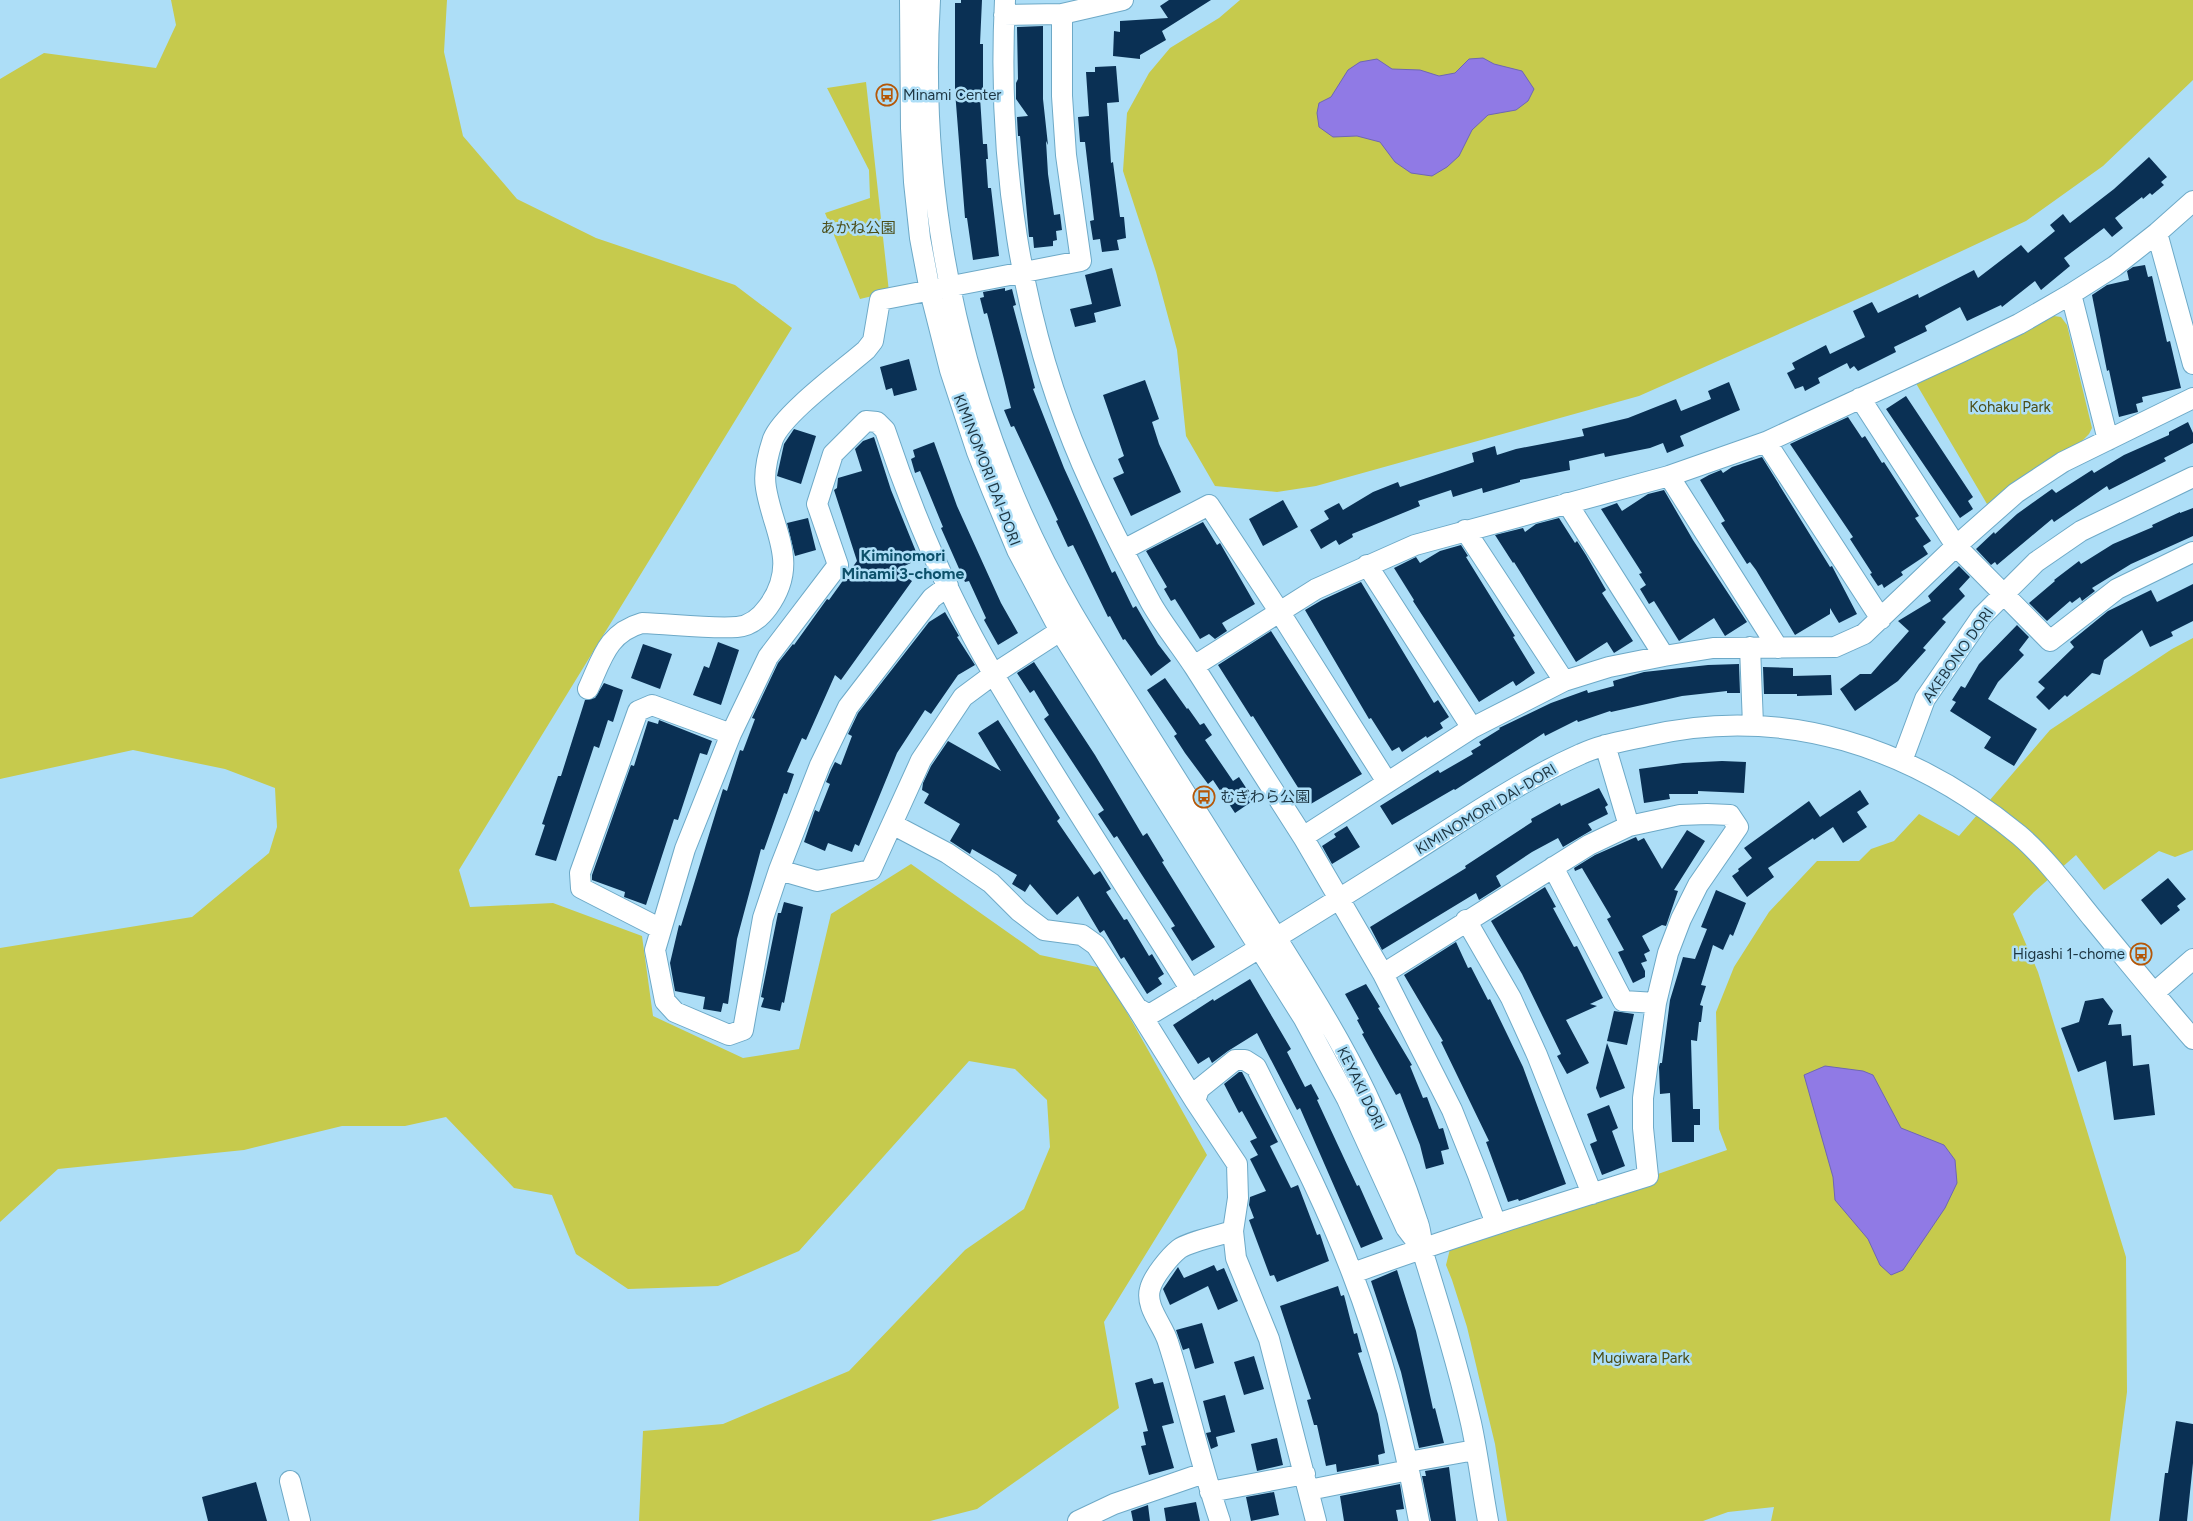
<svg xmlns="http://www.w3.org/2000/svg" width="2193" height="1521" font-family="Figtree,'Noto Sans JP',sans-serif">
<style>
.green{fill:#c6ca4d}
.water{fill:#907ae5;stroke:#6e66b4}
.building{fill:#0a3054}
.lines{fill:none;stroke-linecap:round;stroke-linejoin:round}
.minor-casing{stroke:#6da9c7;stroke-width:22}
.minor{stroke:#fff;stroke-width:20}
.labels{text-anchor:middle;stroke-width:5;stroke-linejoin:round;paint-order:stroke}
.poi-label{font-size:15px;fill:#1d3643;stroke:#addef7;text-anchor:start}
.park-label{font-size:15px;fill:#4b4d17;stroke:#addef7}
.street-label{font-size:15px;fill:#1d3643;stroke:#addef7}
.neighbourhood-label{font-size:16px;font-weight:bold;fill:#0d516b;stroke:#addef7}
</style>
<rect width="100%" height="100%" fill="#addef7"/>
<path class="green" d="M171,0H447L444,52L463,136L517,199L596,238L735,285L792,328L459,870L470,907L553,903L642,936L653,1016L743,1058L799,1049L831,914L911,864L1040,955L1102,968L1207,1155L1104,1322L1119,1408L977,1509L930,1521H639L643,1431L723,1424L849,1371L965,1250L1024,1209L1050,1147L1047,1100L1015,1069L969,1061L799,1251L718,1286L628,1289L576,1254L552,1195L514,1188L446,1117L405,1126H342L244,1150L58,1169L0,1222V948L192,917L269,853L277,827L275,788L225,769L133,750L0,779V79L44,53L156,68L176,25Z
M1240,0H2193V80L2103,166L2026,221L1889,285L1639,396L1316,486L1277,492L1215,486L1186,436L1177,350L1156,272L1123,171L1127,113L1149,73L1170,48L1219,18Z
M866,82L889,292L860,299L825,213L870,198L869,170L827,88Z
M2047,315L2061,317L2067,325L2092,428L2089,434L2082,441L2028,474L1987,504L1914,380Z
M2193,638V850L2175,857L2159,851L2104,890L2076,855L2034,892L2013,914L2038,972L2126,1257L2127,1392L2110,1521H1771L1774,1507L1728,1512L1703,1521H1507L1495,1444L1481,1386L1467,1327L1452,1280L1446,1265L1450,1249L1656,1182L1655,1175L1727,1150L1719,1129L1716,1012L1734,967L1769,912L1817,861H1859L1871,849L1894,841L1919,814L1959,836L2050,730L2172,649Z"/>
<path class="water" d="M1483,58L1494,64L1522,71L1534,89L1528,101L1516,110L1488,115L1472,130L1459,156L1447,167L1432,176L1411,173L1395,162L1380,142L1357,136L1333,137L1319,127L1317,113L1319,103L1331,97L1348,70L1360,62L1377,59L1392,69L1420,70L1439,76L1455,73L1469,59Z
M1825,1066L1863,1071L1873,1075L1901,1128L1944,1145L1955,1160L1957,1183L1945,1208L1903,1270L1891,1275L1880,1265L1868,1239L1835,1200L1833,1177L1804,1075Z"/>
<path class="building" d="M961,0H982L980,44H983V97H980L983,144H987L988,159H986L988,188H991L999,256L973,260L967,218H965L955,91V3H961Z
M1169,0H1211L1162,31L1166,40L1140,55V59L1113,56L1114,31L1120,32V21L1168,18L1160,6Z
M1043,26V99L1048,145L1046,141L1048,174L1054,215L1060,214L1062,230L1056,231L1057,240L1053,241V246L1034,248L1033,237H1029L1020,136H1018L1017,117L1028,116L1016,99V83L1018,79L1017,27Z
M1116,66L1119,102L1107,103L1111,163L1113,162L1120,217H1124L1126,238L1117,240L1119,250L1102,252L1100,239L1093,240L1090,221L1094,220L1085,142H1080L1078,117L1089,116L1086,72H1095V67Z
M2149,157L2167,177L2161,182L2164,185L2152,195L2150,193L2143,199L2142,197L2115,218L2123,228L2112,237L2104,228L2064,258L2070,266L2041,290L2035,281L2002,307L2001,305L1967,321L1960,307L1925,326L1927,331L1894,347L1896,352L1858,371L1854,366L1850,369L1847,363L1818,378L1820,383L1805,391L1803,386L1795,389L1787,373L1795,369L1792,363L1826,345L1830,354L1865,337L1853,311L1872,302L1878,313L1918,294L1919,298L1974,270L1978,278L2021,245L2028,253L2055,231L2050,225L2063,214L2070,223L2114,189Z
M2145,265L2148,277L2152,276L2167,342L2170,341L2181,388L2142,397L2143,402L2136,404L2138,412L2119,417L2109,370L2107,371L2092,295L2107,285L2129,280L2127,271L2133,267Z
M1112,268L1121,306L1094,313L1096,322L1075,327L1070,309L1092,304L1085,275Z
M1005,288V291L1012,289L1016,305L1013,306L1035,388L1033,389L1064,468L1112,573L1115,571L1133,608L1136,606L1158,644L1171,661L1151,676L1125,639L1123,640L1110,616L1108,617L1073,545L1068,547L1056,521L1058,520L1014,426L1011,427L1004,410L1011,408L1004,379L987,313L984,314L980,298L984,297L983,292Z
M909,359L917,390L894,396L892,388L886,390L880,367Z
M1145,380L1159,419L1152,422L1159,444L1181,492L1131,516L1113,478L1124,473L1118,459L1124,456L1103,395Z
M1729,382L1740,410L1680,436L1684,446L1667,453L1663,443L1650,448L1605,457L1604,453L1569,461L1570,470L1520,480V482L1483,493L1482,488L1453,497L1451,490L1418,501L1420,506L1352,534L1353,537L1339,545L1336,540L1321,549L1310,530L1329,519L1324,511L1339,503L1343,510L1373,492L1398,482L1400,487L1474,462L1472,453L1495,446L1497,455L1516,449L1584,436L1582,429L1628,418L1676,399L1681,411L1711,399L1708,391Z
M1906,396L1973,497L1968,501L1973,509L1960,518L1886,409Z
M1848,417L1862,438L1865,436L1882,463L1884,462L1919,516L1915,518L1931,541L1923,546L1928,554L1901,572L1903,575L1884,588L1882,584L1878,586L1870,574L1872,573L1850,539L1853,537L1790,444Z
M2188,422L2193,433V443L2164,458L2166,461L2109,490L2107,486L2054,522L2052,519L1997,565L1995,562L1991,565L1976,549L1994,532L1995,534L2017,514L2052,489L2056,493L2092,470L2094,473L2124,455L2169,435V432Z
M794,429L816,436L801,484L777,476L784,444Z
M874,437L891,490L919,559L896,570L912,581L841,680L835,675L806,740L802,738L787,772L794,774L787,794L784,793L764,850L761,849L737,939L728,1004L723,1003L721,1012L703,1009L705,997L675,991L670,963L679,925L681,926L723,789L727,791L740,750L743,751L755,719L752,718L778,663L793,644L794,645L827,599L829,600L857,561L834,490L837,488L838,478L862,471L855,449L863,441Z
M934,442L957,506L1001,603L1018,633L998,645L984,620L986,618L969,581L965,582L941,528L943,527L920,471L915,473L911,459L915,457L913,450Z
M1762,457L1830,567L1832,566L1857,614L1839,623L1830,608V614L1795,635L1756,570L1750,562L1747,564L1721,523L1725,521L1700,480L1709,475L1721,470L1723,473L1732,467Z
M1664,490L1693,540L1747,622L1725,636L1714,618L1679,641L1654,601L1649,604L1640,589L1646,585L1639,574L1642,573L1601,509L1617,503L1622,511L1648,494Z
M1283,500L1298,527L1263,546L1249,519Z
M2193,508V536L2131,564L2092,588L2095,591L2082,601L2080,597L2072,603L2070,601L2047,621L2029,603L2055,581L2054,580L2079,561L2081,564L2113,544L2153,527L2152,525L2180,512V513Z
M808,518L816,550L795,556L787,523Z
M1559,518L1575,543L1577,541L1586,555L1606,590L1602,593L1633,641L1614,653L1607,642L1576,662L1514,562L1513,563L1495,535L1523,528L1525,532L1536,524Z
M1203,522L1217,545L1220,543L1255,604L1222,623L1227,631L1215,639L1209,634L1200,639L1175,599L1171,601L1164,589L1167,587L1146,551Z
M1461,545L1468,556L1466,557L1515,636L1513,637L1535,673L1516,686L1513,681L1479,702L1413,601L1414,600L1394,568L1416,557L1420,563L1440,551Z
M1959,566L1970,577L1959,589L1965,596L1942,619L1946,622L1923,648L1926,650L1898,681L1855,711L1840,689L1860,674H1871L1909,631L1898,621L1931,601L1928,596Z
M1361,582L1434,703L1438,700L1449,717L1440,723L1443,728L1427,738L1426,736L1402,752L1399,747L1392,751L1371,718L1369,719L1305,610L1322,600Z
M2193,584V621L2171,632L2173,636L2150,647L2142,630L2104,660L2100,675L2092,673L2067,697L2065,695L2049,710L2036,697L2045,688L2038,682L2074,647L2070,642L2108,611L2151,590L2157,602Z
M945,612L959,636L957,637L975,665L958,675L931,714L925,710L897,753L859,846L855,844L852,852L828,843L825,851L804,842L815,810L819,812L830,784L826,782L831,770L835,762L841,765L852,736L848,734L858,713L929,622Z
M2017,625L2029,637L2019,650L2024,655L1998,682L1988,699L2037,729L2014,766L1984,748L1991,737L1950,711L1956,702L1952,700L1961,686L1965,688L1979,664Z
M1271,631L1362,774L1309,805L1253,716L1251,717L1218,665Z
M718,642L739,650L721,705L693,695L704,666L709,668Z
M643,644L672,654L660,689L631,678Z
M1034,662L1095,755L1143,836L1147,833L1164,861L1162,862L1215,947L1192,961L1171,928L1175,926L1142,875L1117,836L1114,838L1098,814L1104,810L1044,719L1049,715L1034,690L1030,693L1017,673Z
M1739,664L1740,693H1727V691L1682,696L1611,712L1610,711L1578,722L1577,720L1545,736L1544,733L1455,790L1454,789L1392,825L1380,806L1438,770L1440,773L1473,754L1471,751L1481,745L1479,742L1500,729L1499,728L1551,703L1587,690L1588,693L1614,686L1613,681L1644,672L1708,665Z
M1763,667L1793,668V676L1831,675L1832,695L1797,696V694H1764Z
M1165,678L1187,709L1188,708L1200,725L1204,723L1212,735L1205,740L1233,781L1239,777L1254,800L1235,813L1213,780L1208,784L1185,753L1174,736L1177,734L1147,690Z
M604,683L623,690L613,722L608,720L599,748L594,746L556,861L535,855L545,825L542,824L558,776H561L585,700L595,698Z
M659,720L712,741L707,755L700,753L678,820L674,819L646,905L624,897L625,892L592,880V875L631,765L634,766L648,721L658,724Z
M998,720L1060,818L1057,821L1094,875L1100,871L1111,889L1106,892L1124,920L1127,919L1149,956L1152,954L1164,974L1158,978L1162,984L1147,994L1124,957L1121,959L1104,930L1100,933L1078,896L1057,915L1030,884L1025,892L1012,884L1017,875L972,849L970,854L950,841L960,824L924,803L929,794L922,790L923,783L931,766L948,741L1001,771L978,733Z
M1722,761L1746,762L1744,793L1698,791V794H1669L1670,799L1644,803L1639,769L1683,763Z
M1599,788L1608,805L1605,807L1608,814L1588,824L1592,830L1563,847L1558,838L1532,852L1496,876L1501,886L1479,900L1476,893L1382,950L1370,927L1466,868L1465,866L1532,822L1531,819L1560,803L1561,806Z
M1860,790L1869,804L1857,812L1867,827L1843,843L1833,827L1814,840L1813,838L1768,868L1774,877L1747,897L1732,876L1739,871L1738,869L1752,858L1744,848L1809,801L1820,817Z
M1347,826L1360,847L1332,864L1322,846L1336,837L1334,834Z
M1687,830L1705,841L1674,890L1678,891L1666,926L1662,925L1642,936L1650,951L1644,954L1647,961L1641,963L1645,971V977L1633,983L1618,952L1624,950L1607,919L1611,917L1582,868L1575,871L1574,868L1595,855L1636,837L1638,841L1644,838L1662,869Z
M2168,878L2186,899L2177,906L2180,910L2161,925L2141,900Z
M1545,887L1556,907L1553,908L1574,947L1577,946L1603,998L1590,1004L1597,1006L1566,1020L1589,1063L1567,1074L1557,1056L1561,1054L1522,974L1491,921Z
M1716,890L1746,903L1733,936L1730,934L1723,950L1713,945L1701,985L1706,986L1700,1005L1703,1006L1701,1022H1699L1697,1041L1691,1040L1693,1109H1700V1125H1694V1142H1672L1670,1093L1660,1094L1659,1067L1660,1063H1662L1670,1000L1683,957L1695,959L1707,929L1701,927Z
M784,902L803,907L784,1003L782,1002L780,1011L761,1007L764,998L761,997L778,913H781Z
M1456,942L1468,968L1471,967L1488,1000L1490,999L1523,1067L1566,1184L1519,1201L1518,1199L1508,1202L1486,1142L1489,1141L1441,1042L1443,1041L1404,975Z
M1250,979L1291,1049L1287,1052L1305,1087L1311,1084L1319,1099L1317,1100L1336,1141L1357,1186L1359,1185L1383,1239L1361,1248L1300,1108L1297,1110L1257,1033L1228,1051L1212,1063L1209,1057L1198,1064L1173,1025L1213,999L1214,1001Z
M1366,984L1380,1007L1378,1008L1412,1065L1410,1066L1423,1098L1427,1097L1439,1129L1443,1128L1449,1149L1441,1151L1444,1164L1426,1169L1420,1145L1400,1093L1396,1095L1362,1034L1364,1033L1357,1020L1359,1019L1345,994Z
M2103,998L2113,1011L2108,1025L2121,1024L2122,1036L2131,1035L2133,1066L2149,1064L2155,1115L2114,1120L2106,1061L2078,1072L2061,1028L2079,1022L2085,1001Z
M1614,1011L1634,1014L1627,1045L1607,1041Z
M1607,1043L1625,1088L1600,1098L1596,1088Z
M1239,1072H1242L1278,1142L1270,1146L1291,1188L1298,1185L1317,1235L1320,1234L1329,1261L1277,1282L1274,1275L1270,1276L1249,1220L1254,1218L1249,1205L1250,1197L1266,1191L1250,1159L1258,1155L1250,1141L1257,1138L1242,1111L1239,1113L1224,1084Z
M1609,1105L1618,1128L1612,1131L1625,1166L1602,1175L1590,1144L1597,1141L1587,1114Z
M1214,1265L1217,1271L1224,1268L1238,1301L1218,1310L1208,1286L1170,1305L1163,1289L1178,1267L1184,1278Z
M1397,1270L1416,1331L1433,1409L1435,1408L1444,1443L1419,1448L1401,1372L1371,1281Z
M1338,1286L1341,1296L1344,1295L1354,1334L1357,1333L1362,1352L1358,1353L1378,1414L1385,1453L1378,1455L1379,1464L1337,1472L1336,1464L1326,1466L1317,1425H1314L1307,1400L1311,1399L1280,1306Z
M1202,1323L1214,1363L1195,1369L1189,1348L1183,1350L1176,1330Z
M1254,1356L1264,1389L1244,1395L1234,1362Z
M1152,1378L1154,1384L1163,1382L1174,1423L1162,1426L1174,1468L1149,1475L1141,1446L1146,1445L1143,1432L1148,1431L1135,1383Z
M1225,1395L1235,1432L1216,1437L1218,1446L1211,1449L1206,1433L1211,1432L1203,1401Z
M2176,1421L2193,1424V1463L2187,1521H2159L2165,1473H2168Z
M1277,1438L1283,1465L1257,1471L1251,1444Z
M1449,1467L1456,1521H1431L1422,1476H1426L1425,1471Z
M256,1482L267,1521H208L202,1497Z
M1400,1484L1404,1509L1396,1510L1398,1521H1344L1340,1496Z
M1274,1492L1279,1515L1251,1521L1246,1497Z
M1196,1502L1200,1521H1166L1164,1508Z
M1148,1505L1150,1521H1133L1131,1511Z"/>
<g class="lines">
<g class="minor-casing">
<path id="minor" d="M910,0L911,128L914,182L920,238L930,291L950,370L977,452L992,490L1017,550L1060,631L1304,1019L1347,1099L1406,1228L1416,1241
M930,0C917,211 966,429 1072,612C1093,648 1116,683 1138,718C1178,781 1217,844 1257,907C1295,968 1335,1028 1366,1093C1386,1135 1404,1179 1418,1223C1422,1234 1421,1245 1424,1256C1441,1311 1458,1366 1471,1423C1478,1455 1482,1489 1488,1521
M1005,0C997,157 1019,319 1082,464C1102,510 1127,559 1151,603C1164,626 1181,646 1195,668C1231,724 1267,780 1303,837L1472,728L1564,681L1609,667L1664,656L1713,648L1835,647L1864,634L1956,546L2016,493L2063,462L2193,398
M1004,15L1062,14L1123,0
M2157,233L2193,364
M2071,294L2108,440
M1860,398L1956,546L2050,641L2117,589L2193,552
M1766,442L1881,619
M1669,476L1778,648
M1567,503L1664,656
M1465,530L1564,681
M1125,549L1209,505L1279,611L1387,782
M1367,565L1472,728
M948,586L932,598L848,707L820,765L779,870L763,918L743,1030L729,1035L675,1012L665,1001L655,950L685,849L731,734L768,657L838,565L817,504L833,454L866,421L877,422L885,430C913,514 949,598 994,675C1057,782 1125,885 1191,990
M1750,647L1753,725
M1194,666L1316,589L1415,545L1669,476L1766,442L1961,352L2019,324L2071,294L2115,266L2157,233L2193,201
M588,689C602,659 607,633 642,623C671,624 709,629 737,627C751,626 760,618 768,607C800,563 773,532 766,488C763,472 768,454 773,439C783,414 843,370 866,350L873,341L880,300L1081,261L1066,155L1062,96V14
M1605,745L1629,826
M1902,761L1925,699L1982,616L2036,562L2081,531L2193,477
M892,824L947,853L991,883L1019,911L1044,930L1082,935L1096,945L1137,1008L1149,1015C1229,967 1309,918 1388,868C1451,829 1513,784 1581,754C1602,744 1625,741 1647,736C1784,704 1912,747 2019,835C2045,857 2071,892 2093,919C2126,959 2159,1000 2193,1039
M1303,837L1383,974
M1553,867L1623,1001L1656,1003
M779,870L817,881L871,870L921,760L963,697L994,674L1060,631
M1466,920L1511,998L1537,1055L1592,1194
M661,929L581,888L580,873L638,711L652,705L731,734
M2154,993L2193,959
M1137,1008L1195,1101
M1353,1273C1450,1238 1549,1207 1648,1176L1643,1128V1098L1656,1003L1668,953L1681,919L1698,885L1738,827L1730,815L1707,814L1680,815L1629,826L1589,845L1383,974L1452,1110L1478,1175L1496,1224
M1408,1462L1475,1450
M290,1481L300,1521
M1309,1490L1409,1470
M1210,1492L1305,1474
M1078,1521L1114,1504L1204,1473
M1220,1521C1200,1462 1187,1401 1168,1342C1163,1325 1145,1307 1150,1289C1153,1277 1169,1257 1179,1249C1188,1242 1220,1235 1233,1231
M1316,1521L1269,1339L1236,1258L1233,1231L1238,1198L1237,1164L1195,1101L1199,1089L1235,1060H1245L1256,1067C1290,1135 1325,1202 1352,1273C1382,1350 1404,1440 1419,1521"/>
</g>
<use href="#minor" class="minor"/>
</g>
<defs>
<g id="bus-ring" transform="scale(1.125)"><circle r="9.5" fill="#addef7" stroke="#b55707" stroke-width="1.5"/><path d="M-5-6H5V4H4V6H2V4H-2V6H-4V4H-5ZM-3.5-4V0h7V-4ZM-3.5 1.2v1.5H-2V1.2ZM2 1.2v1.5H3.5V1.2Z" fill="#b55707"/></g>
</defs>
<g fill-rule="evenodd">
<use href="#bus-ring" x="887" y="95"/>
<use href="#bus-ring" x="1204" y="797"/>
<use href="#bus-ring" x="2141" y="954"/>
</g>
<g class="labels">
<g class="poi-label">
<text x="903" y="100">Minami Center</text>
<text x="1220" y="802">むぎわら公園</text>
<text x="2125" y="959" text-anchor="end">Higashi 1-chome</text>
</g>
<g class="park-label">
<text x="858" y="233">あかね公園</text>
<text x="2010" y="412">Kohaku Park</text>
<text x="1641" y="1363">Mugiwara Park</text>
</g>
<g class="street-label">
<text transform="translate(987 470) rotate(69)" y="5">KIMINOMORI DAI-DORI</text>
<text transform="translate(1958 655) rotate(-55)" y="5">AKEBONO DORI</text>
<text transform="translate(1486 809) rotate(-31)" y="5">KIMINOMORI DAI-DORI</text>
<text transform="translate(1361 1088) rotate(64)" y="5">KEYAKI DORI</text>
</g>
<g class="neighbourhood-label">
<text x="903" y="561">Kiminomori<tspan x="903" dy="18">Minami 3-chome</tspan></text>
</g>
</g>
</svg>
